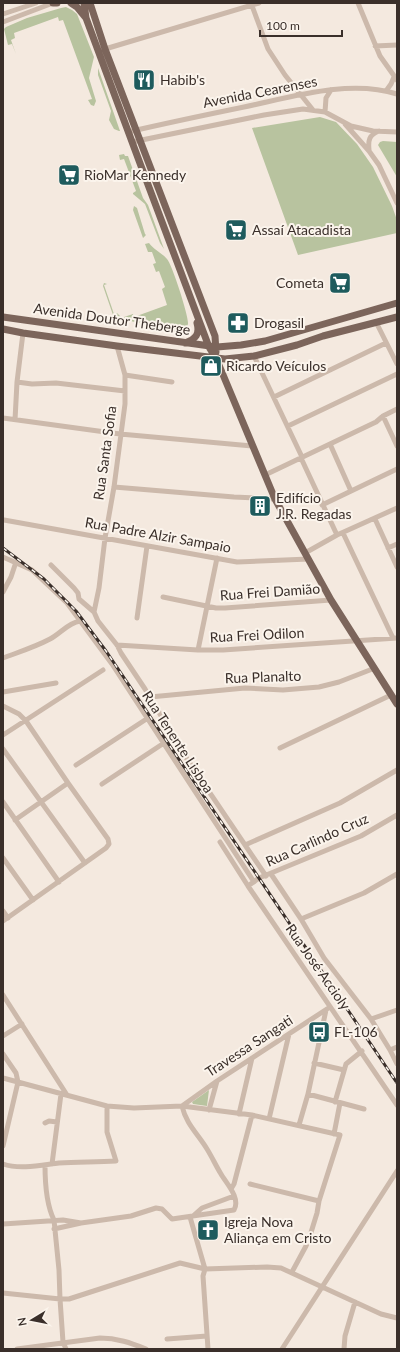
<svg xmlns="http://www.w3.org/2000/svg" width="400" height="1352" font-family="Lato,sans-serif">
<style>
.green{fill:#b8c39f}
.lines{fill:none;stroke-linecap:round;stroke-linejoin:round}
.minor{stroke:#ccb9ab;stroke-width:5}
.major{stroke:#7c655b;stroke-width:7}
.rail-casing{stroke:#3a2f2a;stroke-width:3}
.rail{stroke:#fbf4ec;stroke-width:1.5;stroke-dasharray:4.5;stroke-linecap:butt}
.labels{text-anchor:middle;stroke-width:4;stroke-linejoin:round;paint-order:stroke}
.poi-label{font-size:14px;fill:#3a2f2a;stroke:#fbf4ec;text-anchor:start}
.street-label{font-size:14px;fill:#3a2f2a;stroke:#fbf4ec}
</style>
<rect width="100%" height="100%" fill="#f4e9df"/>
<path class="green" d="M66,7L72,10L77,14L94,57L89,78L96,101L94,106L91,105L88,100L92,99L63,20L59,21L58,17L14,33L15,38L11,40L16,54L12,44L8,45L4,29L6,27L27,18L61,8Z
M98,68L120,131H119L114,129L109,120L111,111L98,75Z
M320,117L336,122L357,144L373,167L392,206L397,220V233L298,255L252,128Z
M383,141L397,142V177L378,145L380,142Z
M124,154L125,156H128L143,198L148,205L164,249L160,243L145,204L133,194V193L136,191L124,159L120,160L119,155Z
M134,206L137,208L145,234L146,235L143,238L133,210Z
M149,243C154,250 162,253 167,259C172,264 189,317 188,324C187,328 184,331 180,333L152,331L140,323L115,318L113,315L103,286L104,283L107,284L104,285L114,314L117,313L121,317H124L133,314L134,317L167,305L162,289L165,287L159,271L156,272L153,264L156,263L152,252H148L145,244Z
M209,1090L207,1106L193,1104L192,1102Z"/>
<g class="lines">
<path class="minor" d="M251,3L268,49L285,75L313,110
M358,3L380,56L397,80
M3,14L36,3
M3,22L53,3
M375,46L397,45
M105,49L259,3
M386,91L391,84L394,77
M325,112L326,98L331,90
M345,124L369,151L379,165L397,203
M128,132C167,123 205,115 244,107C292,97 349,79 397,94
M132,142L264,115L303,109L325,112L351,126L373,131L397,132
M369,150C368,140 369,135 379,131
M376,322L397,364
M254,356L302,457
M125,375L172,382
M17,382L32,384L56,383L125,391
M274,397L386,343
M383,416L397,446
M3,418L120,434L252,446
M15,420L17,382L23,333
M288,426L397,374
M330,444L351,491
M301,458L337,535
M265,475L376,422L383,416L397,409
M114,487L234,497L275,499
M322,505L397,469
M375,519L397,567
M4,520L237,562L309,559
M343,533L393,638
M388,548L397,544
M305,553L337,535L397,508
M3,557L32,570L67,603L112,664L254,882
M51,565L74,588L78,593L79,599L94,612L98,621L117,645L121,653L145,689L185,756L266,876
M3,592L11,577L16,562
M163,597L216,608H225L331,600
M94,612L99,588L105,538L114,487L125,404V375L117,346
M137,618L147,546
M117,645L198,650H223L397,638
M198,650L217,558
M3,658C19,652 35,647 50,639C61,633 68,623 80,621
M3,692L56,683
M150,697L245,688L283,690L319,687L339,682L375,668
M3,706L19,714L26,721L68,783L108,839L109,844L106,848L3,921
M3,735L103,670
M280,748L391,695
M3,749L85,863
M76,765L148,718
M102,784L164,743
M3,802L59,882
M15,820L68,783
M220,842L248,886L397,1105
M245,845L340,803L397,770
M3,858L33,900
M271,874L301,919L324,958L371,1019L390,1050L397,1064
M248,886L259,878L361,836L397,815
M3,911L8,918
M301,919L364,893L397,874
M3,995L67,1095
M371,1019L397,1010
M3,1036L22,1024
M390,1050L397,1047
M3,1054L16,1073L18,1082L3,1146
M314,1063L344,1070
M3,1078L107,1106L134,1108L182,1106L252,1115L340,1135L319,1201L317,1213L309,1239L306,1246L292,1272
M308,1094L364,1109
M335,1102L346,1064L362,1051
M182,1106L217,1081L330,1007
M209,1110L217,1081
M239,1114L252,1058
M269,1119L289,1034
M45,1123L49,1121L57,1122
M299,1125L308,1094L326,1010
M334,1134L340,1103
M3,1164C20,1170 42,1165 59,1163C78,1162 97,1162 116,1161L107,1132V1106
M52,1164L61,1094
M45,1165C45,1183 46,1204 54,1220L59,1270L60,1299L63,1342L66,1349
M250,1184L319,1201
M231,1189L234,1184L252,1115
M193,1216L202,1208L234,1196
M190,1217L205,1269L203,1276L208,1349
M3,1224L63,1220L81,1223
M54,1229L81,1223L131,1216L156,1208L162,1209L172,1219L234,1210C241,1198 226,1183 221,1174C216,1166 212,1157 207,1149C198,1134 186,1124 182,1106
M3,1293L60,1299H69L180,1263L205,1269L267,1267L281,1268L381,1314L397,1318
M167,1339L207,1336
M17,1349L100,1338C117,1338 131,1343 146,1349
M282,1349L397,1171
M344,1349L345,1336L355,1302"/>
<path class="major" d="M53,3H57
M71,3L77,7L86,18
M84,3L86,18L141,166L209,347L216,358L275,499L331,600L397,704
M90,3L105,49L215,336L216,352
M3,317L217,347L241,345L265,341L397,303
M3,329L23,333L117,346L225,359L254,356L297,345L323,336L397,317
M185,343C196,339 200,334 197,323"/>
<g class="rail-casing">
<path id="rail" d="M3,548L44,579L76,611L106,651L397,1083"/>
</g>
<use href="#rail" class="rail"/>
</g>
<defs>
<g id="restaurant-square" transform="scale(1.15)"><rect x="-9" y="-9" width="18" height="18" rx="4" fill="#1e5b5d" stroke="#fbf4ec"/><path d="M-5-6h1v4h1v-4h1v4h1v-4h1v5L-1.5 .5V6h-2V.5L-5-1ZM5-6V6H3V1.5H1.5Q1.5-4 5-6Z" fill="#fff"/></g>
<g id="supermarket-square" transform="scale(1.15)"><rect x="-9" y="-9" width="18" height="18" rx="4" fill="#1e5b5d" stroke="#fbf4ec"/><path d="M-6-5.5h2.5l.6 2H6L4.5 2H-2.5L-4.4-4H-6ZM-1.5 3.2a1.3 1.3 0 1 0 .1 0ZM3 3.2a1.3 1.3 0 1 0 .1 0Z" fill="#fff"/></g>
<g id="pharmacy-square" transform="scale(1.15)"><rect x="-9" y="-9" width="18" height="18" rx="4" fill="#1e5b5d" stroke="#fbf4ec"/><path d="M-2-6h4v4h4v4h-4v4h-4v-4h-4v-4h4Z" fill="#fff"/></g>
<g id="shop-square" transform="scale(1.15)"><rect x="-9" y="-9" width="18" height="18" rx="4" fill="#1e5b5d" stroke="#fbf4ec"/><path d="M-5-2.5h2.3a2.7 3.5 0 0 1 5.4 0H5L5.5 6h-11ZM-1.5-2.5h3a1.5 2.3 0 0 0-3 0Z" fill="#fff"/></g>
<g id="building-square" transform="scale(1.15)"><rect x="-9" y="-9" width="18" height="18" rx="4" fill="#1e5b5d" stroke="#fbf4ec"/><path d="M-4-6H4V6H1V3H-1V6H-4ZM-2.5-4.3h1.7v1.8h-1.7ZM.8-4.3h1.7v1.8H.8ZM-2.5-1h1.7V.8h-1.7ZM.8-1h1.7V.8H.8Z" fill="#fff"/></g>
<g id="bus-square" transform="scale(1.15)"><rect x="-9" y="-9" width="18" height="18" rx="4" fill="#1e5b5d" stroke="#fbf4ec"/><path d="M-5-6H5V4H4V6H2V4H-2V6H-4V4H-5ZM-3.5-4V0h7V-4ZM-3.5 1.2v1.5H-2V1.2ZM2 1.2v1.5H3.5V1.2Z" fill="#fff"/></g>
<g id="church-square" transform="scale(1.15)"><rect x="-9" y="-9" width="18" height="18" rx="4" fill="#1e5b5d" stroke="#fbf4ec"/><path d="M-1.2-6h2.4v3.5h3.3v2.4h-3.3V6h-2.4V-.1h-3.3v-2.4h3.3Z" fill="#fff"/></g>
</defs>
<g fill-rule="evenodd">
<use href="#restaurant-square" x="144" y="80"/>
<use href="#supermarket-square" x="69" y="175"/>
<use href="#supermarket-square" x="236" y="230"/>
<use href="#supermarket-square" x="340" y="283"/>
<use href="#pharmacy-square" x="238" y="323"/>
<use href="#shop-square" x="211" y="366"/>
<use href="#building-square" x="260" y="506"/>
<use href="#bus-square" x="319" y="1032"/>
<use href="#church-square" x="208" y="1230"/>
</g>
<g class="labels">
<g class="poi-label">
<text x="160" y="85">Habib's</text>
<text x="84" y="180">RioMar Kennedy</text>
<text x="252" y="235">Assaí Atacadista</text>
<text x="324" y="288" text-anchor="end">Cometa</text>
<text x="254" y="328">Drogasil</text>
<text x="226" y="371">Ricardo Veículos</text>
<text x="276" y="503">Edifício<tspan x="276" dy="16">J.R. Regadas</tspan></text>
<text x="334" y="1037">FL-106</text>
<text x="224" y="1227">Igreja Nova<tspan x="224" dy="16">Aliança em Cristo</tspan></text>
</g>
<g class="street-label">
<text transform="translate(260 92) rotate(-11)" y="5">Avenida Cearenses</text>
<text transform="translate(112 319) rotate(8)" y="5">Avenida Doutor Theberge</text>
<text transform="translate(105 453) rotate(-82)" y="5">Rua Santa Sofia</text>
<text transform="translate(158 535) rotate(10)" y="5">Rua Padre Alzir Sampaio</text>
<text transform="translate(270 592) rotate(-4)" y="5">Rua Frei Damião</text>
<text transform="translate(257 635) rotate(-3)" y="5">Rua Frei Odilon</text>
<text transform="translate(263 677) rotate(-2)" y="5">Rua Planalto</text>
<text transform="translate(178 742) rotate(57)" y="5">Rua Tenente Lisboa</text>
<text transform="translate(317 840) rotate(-24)" y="5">Rua Carlindo Cruz</text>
<text transform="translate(318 967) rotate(55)" y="5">Rua José Accioly</text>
<text transform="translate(249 1046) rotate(-33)" y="5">Travessa Sangati</text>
</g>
</g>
<rect width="400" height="1352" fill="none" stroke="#3a2f2a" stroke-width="8"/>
<g transform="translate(32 1320) rotate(260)" stroke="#fbf4ec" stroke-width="3" paint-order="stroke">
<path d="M0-3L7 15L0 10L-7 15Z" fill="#3a2f2a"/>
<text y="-6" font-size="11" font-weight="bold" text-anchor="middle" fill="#3a2f2a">N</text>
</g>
<path d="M260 30v6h82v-6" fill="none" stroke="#3a2f2a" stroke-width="2"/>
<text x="266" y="30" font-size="12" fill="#3a2f2a" stroke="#fbf4ec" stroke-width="3" paint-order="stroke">100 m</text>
</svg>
